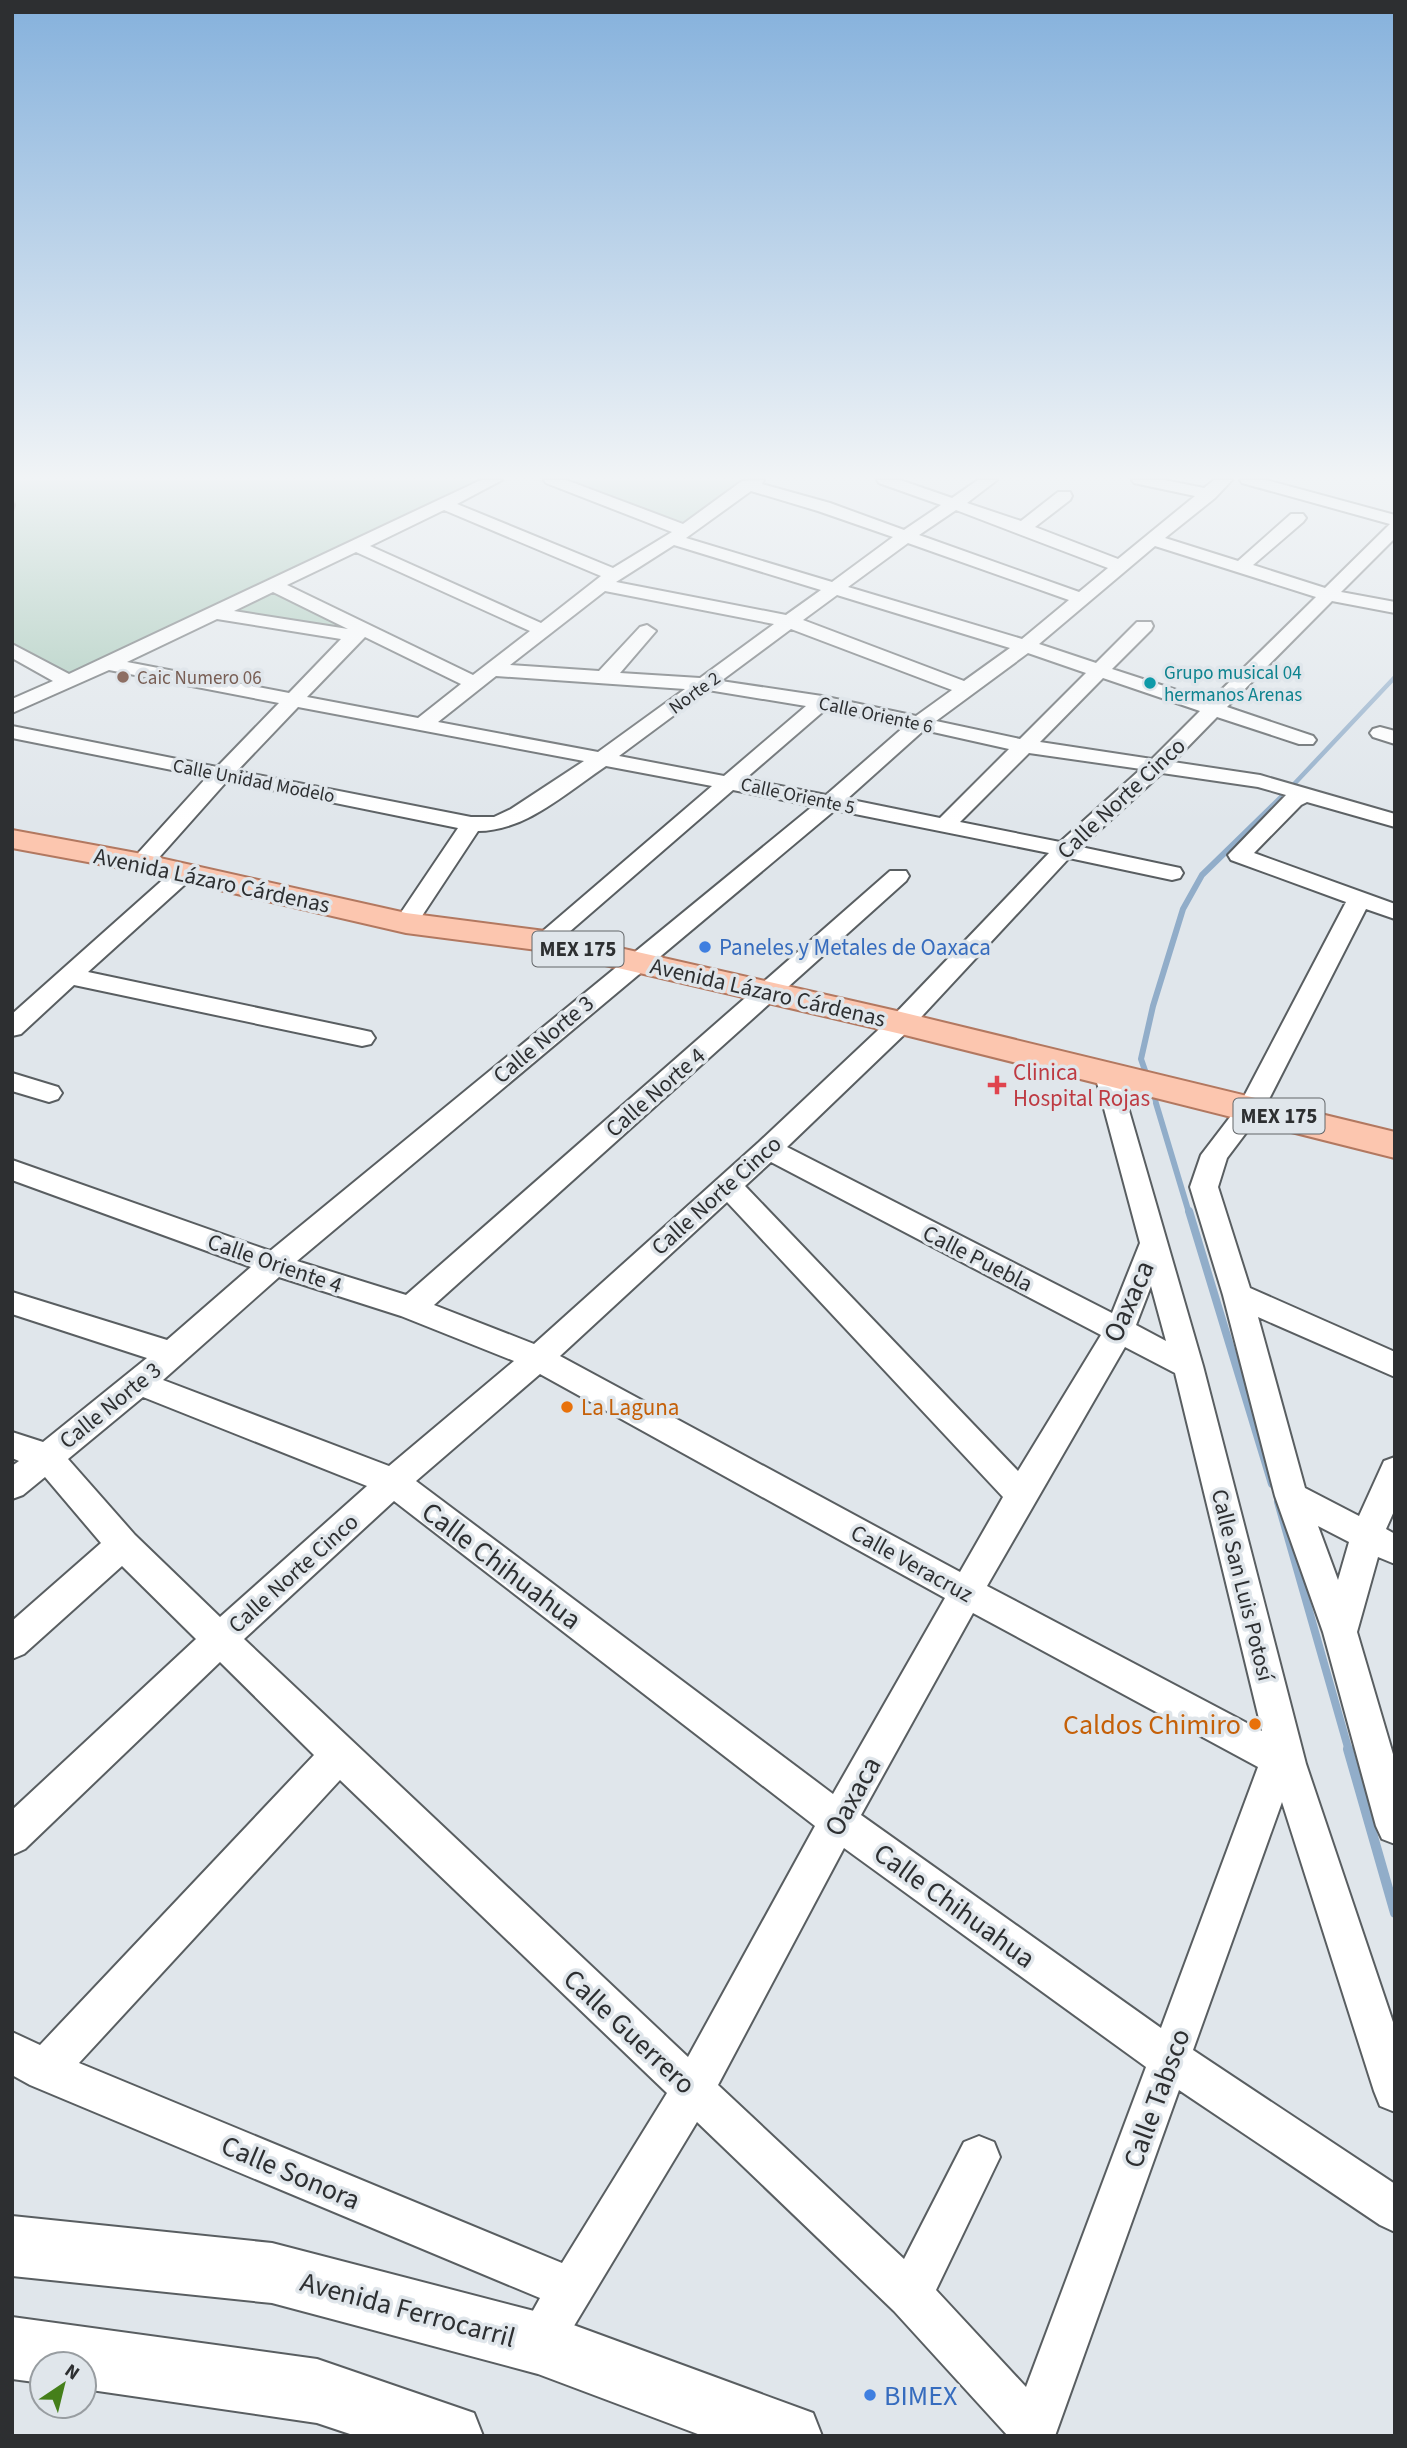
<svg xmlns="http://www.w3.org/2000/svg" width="1407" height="2448" font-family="'Source Sans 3',sans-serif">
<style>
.green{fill:#a0c5b3}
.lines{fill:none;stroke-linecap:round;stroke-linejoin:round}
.stream-far3{stroke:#91adc9;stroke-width:4.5}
.stream-far2{stroke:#91adc9;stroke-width:6}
.stream-far1{stroke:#91adc9;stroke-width:8}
.stream{stroke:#91adc9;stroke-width:10}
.street-casing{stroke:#595e61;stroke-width:4}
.secondary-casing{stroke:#595e61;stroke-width:4}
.primary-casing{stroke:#b27860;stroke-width:4}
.street{fill:#fff;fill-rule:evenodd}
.secondary{fill:#fff;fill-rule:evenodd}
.primary{fill:#fcc6af;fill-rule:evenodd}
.shaded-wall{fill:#555053}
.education-dot{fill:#8d6e63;stroke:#e0e6eb;stroke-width:2.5}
.culture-dot{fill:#0f9aa8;stroke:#e0e6eb;stroke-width:2.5}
.shop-dot{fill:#3f7fe0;stroke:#e0e6eb;stroke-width:2.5}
.health-dot{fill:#e0444e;stroke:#e0e6eb;stroke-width:2.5}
.food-dot{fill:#e8710a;stroke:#e0e6eb;stroke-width:2.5}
.labels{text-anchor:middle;stroke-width:7;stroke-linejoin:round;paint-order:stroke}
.far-culture-label{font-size:19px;fill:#0d838f;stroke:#e0e6eb;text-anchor:start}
.far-education-label{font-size:19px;fill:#785e54;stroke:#e0e6eb;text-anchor:start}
.far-street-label{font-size:19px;fill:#2d2f31;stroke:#e0e6eb}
.shield{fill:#e0e6eb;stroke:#636669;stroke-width:2}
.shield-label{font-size:21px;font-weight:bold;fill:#2d2f31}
.street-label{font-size:23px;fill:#2d2f31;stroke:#e0e6eb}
.shop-label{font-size:23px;fill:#366cbe;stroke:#e0e6eb;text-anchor:start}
.health-label{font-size:23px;fill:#be3a42;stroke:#e0e6eb;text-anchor:start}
.food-label{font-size:23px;fill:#c56008;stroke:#e0e6eb;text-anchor:start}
.near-street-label{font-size:28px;fill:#2d2f31;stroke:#e0e6eb}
.near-food-label{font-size:28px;fill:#c56008;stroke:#e0e6eb;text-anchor:end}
.near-shop-label{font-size:28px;fill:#366cbe;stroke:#e0e6eb;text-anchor:start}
</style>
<rect width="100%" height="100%" fill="#e0e6eb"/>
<path class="green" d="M12,480H508L285,586L384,642L212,617L62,687L12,658Z
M536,480H751L669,531Z"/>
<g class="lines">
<path class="stream-far3" d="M1280,799L1395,677"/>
<path class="stream-far2" d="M1148,1079L1141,1059L1153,1006L1183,909L1202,875L1282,797
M1152,1090L1189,1213"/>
<path class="stream-far1" d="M1189,1211L1272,1484
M1278,1502L1349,1751"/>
<path class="stream" d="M1348,1749L1395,1913"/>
<g class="street-casing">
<path id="street" d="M481,480H502L457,504L613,568L672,532L546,483L544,480H566L683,524L742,481L764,480L762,484L830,503L904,530L941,505L879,483L877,480H900L952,498L978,480H997L967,503L1021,521L1058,492H1070L1072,496L1070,500L1035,527L1118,559L1195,496L1134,483L1132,480H1164L1204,488L1214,480H1232L1215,498L1165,538L1238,561L1291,514H1303L1306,518L1303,522L1253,565L1325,588L1390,524L1242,483L1240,480H1266L1395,515V538L1341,592L1395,602V613L1332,601L1227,707L1313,736L1316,740L1313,744H1299L1217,717L1173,762L1260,775L1395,814V827L1307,802L1301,805L1254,853L1395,904V919L1366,909L1264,1109L1227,1158L1218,1187L1250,1288L1395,1352V1377L1258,1317L1305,1488L1359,1516L1384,1461L1395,1457V1509L1386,1529L1395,1534V1564L1378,1557L1357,1632L1395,1761V1844L1382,1839L1376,1826L1323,1632L1275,1496L1223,1295L1190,1187L1201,1155L1240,1104L1346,902L1231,860L1228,855L1286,795L1258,787L1162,773L1081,847L1180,868L1183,873L1180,878L1172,880L1069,858L910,1029L787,1147L1112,1313L1140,1243L1095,1075L1099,1069L1108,1066L1117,1069L1203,1366L1306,1764L1395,2028V2112L1380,2106L1374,2091L1282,1802L1193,2050L1395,2184V2232L1380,2225L1179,2090L1055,2436H1008L894,2311L697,2122L554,2359L538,2366L522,2359L515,2343L540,2298L30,2085L12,2075V2032L40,2045L314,1755L220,1662L25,1849L12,1855V1810L196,1639L122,1566L24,1654L12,1659V1621L101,1543L45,1477L23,1495L12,1499V1466L19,1461L12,1458V1432L43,1442L147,1358L12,1314V1292L167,1340L251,1267L12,1180V1160L270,1251L813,806L733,790L553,946L545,948L537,946L533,941L537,936L712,786L606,766C567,792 526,831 478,831L414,928L406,930L398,928L394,923L458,828L227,781L155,862H139L136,857L139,852L207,777L12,738V726L217,767L279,703L109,670L12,713V699L53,681L12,658V644L69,674ZM751,491L818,511L893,537L832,582L686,538ZM444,510L601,576L541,623L370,546ZM956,510L1108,568L1079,592L919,535ZM908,543L1069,600L1022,639L848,587ZM674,545L821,590L786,615L616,582ZM1155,546L1316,597L1210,701L1112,669L1151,630L1153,626L1151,622H1137L1096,663L1039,644ZM356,552L530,631L473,675L287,585ZM605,591L774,624L700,678L620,673L656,631L647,625L640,627L599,671L510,665ZM273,592L348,629L234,611ZM837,595L1010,648L964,681L803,620ZM217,619L341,639L289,693L127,662ZM791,629L952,690L916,716L822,696L721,681ZM365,637L461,684L418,718L307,697ZM1028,653L1086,673L1020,739L936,721ZM496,676L685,689L598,752L438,722ZM1103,678L1200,711L1152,759L1040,742ZM708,690L806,706L724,776L619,756ZM298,707L584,761L511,809L494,817H471L237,771ZM826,709L905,726L826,795L745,779ZM924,730L1009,749L940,818L847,799ZM1029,753L1141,769L1060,842L960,822ZM835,810L1049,853L892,1017L759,1142L534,1344L434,1305L906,881L909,876L906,871H890L406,1295L297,1261ZM771,1162L1101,1335L1018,1471L745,1186ZM727,1202L1003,1497L960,1572L560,1356ZM279,1277L401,1316L514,1361L389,1466L163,1380ZM1151,1286L1166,1341L1136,1325ZM1125,1347L1175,1373L1262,1731L987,1586ZM540,1374L945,1598L833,1794L416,1481ZM143,1397L367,1486L220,1617L135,1535L68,1459ZM394,1501L815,1826L688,2057L244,1639ZM1318,1526L1349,1542L1338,1580ZM973,1613L1258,1767L1161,2028L861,1815ZM340,1780L667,2093L562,2263L79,2063ZM844,1848L1146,2067L1026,2387L936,2290L1000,2157L994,2142L979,2136L964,2142L904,2259L718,2085Z
M1380,727L1395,731V744L1373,737L1370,733L1373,729Z
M184,866L192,868L195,873L192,878L88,972L362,1030L371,1032L375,1038L371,1044L362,1046L74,985L21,1034L12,1036V1014L176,868Z
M12,1073L58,1087L62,1093L58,1099L49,1102L12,1091Z"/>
</g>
<g class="secondary-casing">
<path id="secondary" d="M12,2216L272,2243L538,2312L813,2413L822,2436H703L538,2374L272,2303L12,2276Z
M12,2317L317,2359L474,2413L483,2436H356L317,2423L84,2389V2364H42V2383L12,2379Z"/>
</g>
<g class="primary-casing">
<path id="primary" d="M12,830L142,854L406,913L545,931L901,1012L1395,1132V1158L901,1034L545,951L406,933L142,872L12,848Z"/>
</g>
<use href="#street" class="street"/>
<use href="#secondary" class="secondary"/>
<use href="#primary" class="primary"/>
</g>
<path class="shaded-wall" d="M15,501L16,505L12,518V509Z"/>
<linearGradient id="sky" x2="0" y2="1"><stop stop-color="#85b1dc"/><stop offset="0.58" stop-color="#f1f4f6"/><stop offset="1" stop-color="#f1f4f6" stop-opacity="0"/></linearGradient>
<rect width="1407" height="823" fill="url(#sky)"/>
<circle class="education-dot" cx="123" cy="677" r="7"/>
<circle class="culture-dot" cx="1150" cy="683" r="7"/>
<g class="shop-dot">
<circle cx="705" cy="947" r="7"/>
<circle cx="870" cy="2395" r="7"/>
</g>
<path class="health-dot" d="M993.5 1074.5h7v7h7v7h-7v7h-7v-7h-7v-7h7z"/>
<g class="food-dot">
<circle cx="567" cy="1407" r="7"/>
<circle cx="1255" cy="1724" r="7"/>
</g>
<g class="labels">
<g class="far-culture-label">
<text x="1164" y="679">Grupo musical 04<tspan x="1164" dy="22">hermanos Arenas</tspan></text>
</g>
<g class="far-education-label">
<text x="137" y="684">Caic Numero 06</text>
</g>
<g class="far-street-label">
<text transform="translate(694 692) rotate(-36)" y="7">Norte 2</text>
<text transform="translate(876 714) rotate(12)" y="7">Calle Oriente 6</text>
<text transform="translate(254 780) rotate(11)" y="7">Calle Unidad Modelo</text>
<text transform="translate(798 795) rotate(12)" y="7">Calle Oriente 5</text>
</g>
<g class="shield">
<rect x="532.5" y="931.5" width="91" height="35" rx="5"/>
<rect x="1233.5" y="1098.5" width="91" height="35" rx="5"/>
</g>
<g class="shield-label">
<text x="578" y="956">MEX 175</text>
<text x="1279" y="1123">MEX 175</text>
</g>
<g class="street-label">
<text transform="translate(1121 798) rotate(-43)" y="8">Calle Norte Cinco</text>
<text transform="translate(212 880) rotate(12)" y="8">Avenida Lázaro Cárdenas</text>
<text transform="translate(768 992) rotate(13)" y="8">Avenida Lázaro Cárdenas</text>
<text transform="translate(543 1039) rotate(-40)" y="8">Calle Norte 3</text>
<text transform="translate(655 1092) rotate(-41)" y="8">Calle Norte 4</text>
<text transform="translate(716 1195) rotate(-42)" y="8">Calle Norte Cinco</text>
<text transform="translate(978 1258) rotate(27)" y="8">Calle Puebla</text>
<text transform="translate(275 1263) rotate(19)" y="8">Calle Oriente 4</text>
<text transform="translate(110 1405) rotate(-39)" y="8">Calle Norte 3</text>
<text transform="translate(912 1563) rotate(29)" y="8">Calle Veracruz</text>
<text transform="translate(293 1573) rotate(-42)" y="8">Calle Norte Cinco</text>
<text transform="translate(1243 1585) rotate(76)" y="8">Calle San Luis Potosí</text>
</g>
<g class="shop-label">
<text x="719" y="955">Paneles y Metales de Oaxaca</text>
</g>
<g class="health-label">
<text x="1013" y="1080">Clinica<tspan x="1013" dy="26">Hospital Rojas</tspan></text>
</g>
<g class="food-label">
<text x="581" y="1415">La Laguna</text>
</g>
<g class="near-street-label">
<text transform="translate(1128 1301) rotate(-66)" y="10">Oaxaca</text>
<text transform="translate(502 1565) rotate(37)" y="10">Calle Chihuahua</text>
<text transform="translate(852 1796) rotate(-61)" y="10">Oaxaca</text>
<text transform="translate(955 1905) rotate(36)" y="10">Calle Chihuahua</text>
<text transform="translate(630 2031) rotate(43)" y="10">Calle Guerrero</text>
<text transform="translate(1156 2098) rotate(-70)" y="10">Calle Tabsco</text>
<text transform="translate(291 2172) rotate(23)" y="10">Calle Sonora</text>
<text transform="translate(408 2309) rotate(15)" y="10">Avenida Ferrocarril</text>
</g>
<g class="near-food-label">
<text x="1241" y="1734">Caldos Chimiro</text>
</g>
<g class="near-shop-label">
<text x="884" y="2405">BIMEX</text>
</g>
</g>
<rect width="1407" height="2448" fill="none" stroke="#2d2f31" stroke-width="28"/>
<g transform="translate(63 2385) rotate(35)"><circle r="33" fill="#e0e6eb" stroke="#989da1" stroke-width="2"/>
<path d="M0-5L12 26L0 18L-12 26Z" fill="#457f1a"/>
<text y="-10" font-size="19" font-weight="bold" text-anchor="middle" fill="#2d2f31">N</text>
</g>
</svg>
